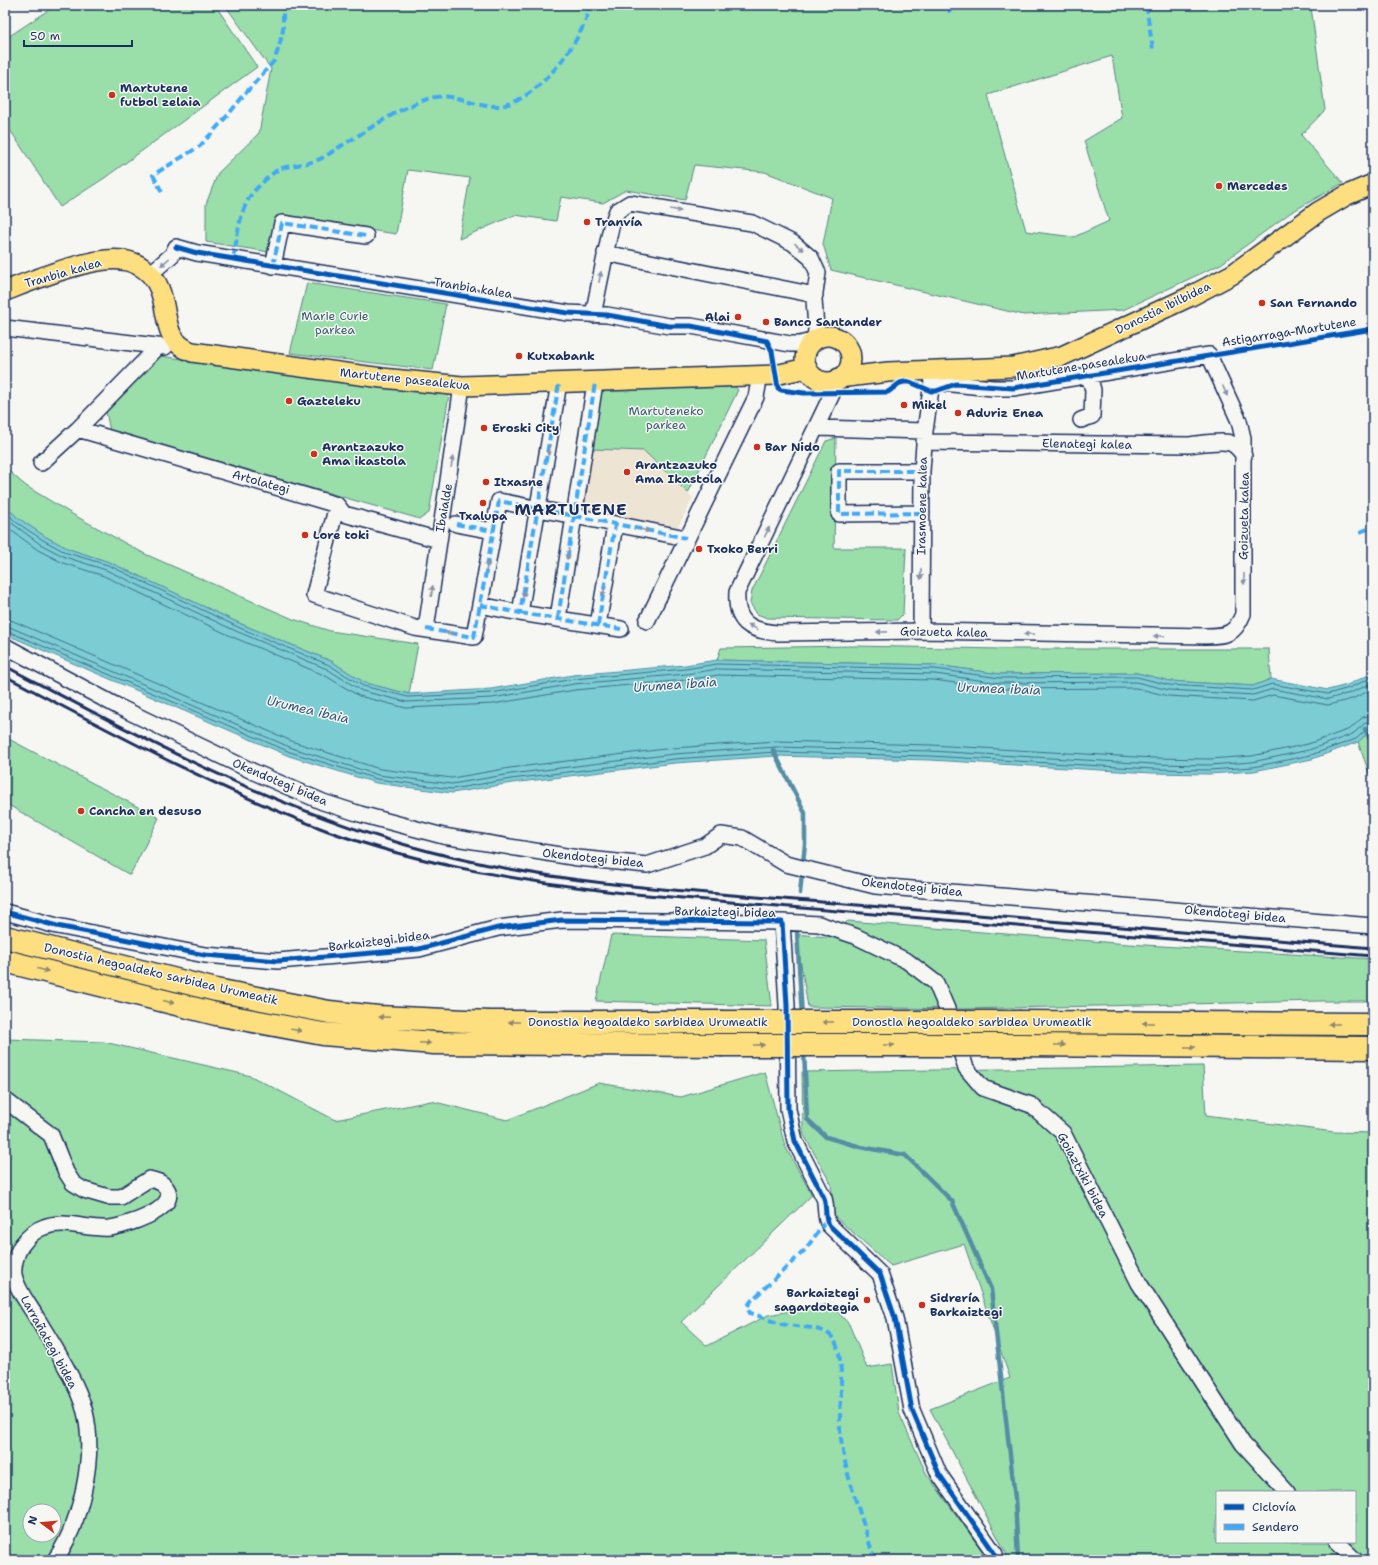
<svg xmlns="http://www.w3.org/2000/svg" width="1378" height="1565" font-family="'Shantell Sans',sans-serif">
<style>
.built{fill:#eee4d4}
.green{fill:#9adeaa;stroke:#5a8684;fill-rule:evenodd}
.water{fill:#7bccd3;stroke:#558da4}
.lines{fill:none;stroke-linecap:round;stroke-linejoin:round}
.shore{stroke:#416e8d;stroke-width:1}
.stream{stroke:#558da4;stroke-width:4.5}
.minor-casing{stroke:#1b2f5e;stroke-width:18}
.major-casing{stroke:#1b2f5e;stroke-width:22}
.highway-casing{stroke:#1b2f5e;stroke-width:25}
.minor{stroke:#f6f6f2;stroke-width:15}
.major{stroke:#fddf80;stroke-width:19}
.highway{stroke:#fddf80;stroke-width:22}
.rail{stroke:#1b2f5e;stroke-width:3}
.highway-bridge-casing{stroke:#1b2f5e;stroke-width:25;stroke-linecap:butt}
.highway-bridge{stroke:#fddf80;stroke-width:22}
.quiet{stroke:#3fa9f5;stroke-width:4;stroke-dasharray:8 4;stroke-linecap:butt}
.cycleway-casing{stroke:#f6f6f2;stroke-width:8}
.cycleway{stroke:#0057b8;stroke-width:5}
.oneway{fill:#8892a8}
.oneway2{fill:#8c876f}
.poi-dot{fill:#c8321e;stroke:#f6f6f2;stroke-width:1.5}
.labels{text-anchor:middle;stroke-width:3;stroke-linejoin:round;paint-order:stroke}
.poi-label{font-size:12px;font-weight:bold;fill:#1b2f5e;stroke:#f6f6f2;text-anchor:start}
.street-label{font-size:12px;fill:#1b2f5e;stroke:#f6f6f2}
.park-label{font-size:12px;fill:#3b5b71;stroke:#f6f6f2}
.water-label{font-size:13px;font-style:italic;fill:#33567b;stroke:#f6f6f2}
.district-label{font-size:16px;font-weight:bold;letter-spacing:1px;fill:#1b2f5e;stroke:#f6f6f2}
</style>
<rect width="100%" height="100%" fill="#f6f6f2"/>
<filter id="ink" filterUnits="userSpaceOnUse"><feTurbulence type="fractalNoise" baseFrequency=".025" numOctaves="2"/><feDisplacementMap in="SourceGraphic" scale="8" xChannelSelector="R" yChannelSelector="G"/><feConvolveMatrix kernelMatrix="1 2 1 2 8 2 1 2 1" color-interpolation-filters="sRGB"/></filter>
<g filter="url(#ink)">
<path class="built" d="M592,449L644,451L693,498L677,529L582,510Z"/>
<path class="green" d="M56,5H215L257,67L106,177L60,207L5,122V39Z
M225,5H1312L1311,7L1325,110L1301,135L1343,183L1290,213L1221,264L1123,310L1024,315L831,270L823,244L832,198L765,172L694,165L685,200L626,190L603,203L561,197L556,221L515,215L459,239L470,178L408,170L396,234L276,216L269,252L206,242V204L218,173L259,133L271,69ZM1112,56L1122,118L1084,141L1109,221L1074,237L1026,231L988,95Z
M307,283L446,304L433,370L290,353Z
M160,356L449,395L429,513L420,519L110,431L106,412Z
M733,385L738,390L688,493L644,451L592,449L600,391Z
M836,438L834,548H906L903,614L897,620L767,618L757,614L750,603L752,591L826,441Z
M5,468L26,486L72,514L145,554L240,596L293,619L330,631L418,644L409,694L365,683L331,661L241,624L109,562L69,549L46,537L18,518L5,506Z
M855,646L1000,649H1269L1271,679L1253,686L1170,681L1137,673L1000,674L935,665L717,660L721,648Z
M1373,728V784L1358,742Z
M5,737L159,818L130,875L5,803Z
M848,921L1128,944L1373,959V1001H1320L964,1009L808,1007L796,934L827,937Z
M611,935L764,940L772,1006L596,1001Z
M5,1039L104,1042L251,1076L335,1120L431,1101L507,1120L599,1083L681,1097L765,1072L785,1146L812,1195L681,1322L707,1346L768,1315L830,1304L849,1324L867,1368L892,1364L899,1413L926,1473L985,1555V1560H5ZM30,1511H54V1535H30Z
M1203,1066L1206,1115L1334,1132L1373,1133V1560H1007L1006,1553L930,1409L1010,1378L964,1244L891,1266L833,1215L831,1184L803,1133L802,1072ZM1217,1492H1355V1542H1217Z"/>
<path class="water" d="M5,506L18,518L46,537L69,549L109,562L241,624L331,661L365,683L409,694L491,689L573,675L685,665L717,660L935,665L1000,674L1137,673L1170,681L1253,686L1271,679L1328,690L1347,685L1373,673V728L1358,742L1312,759L1254,771L1209,774L1152,773L930,760L776,756L675,763L512,783L452,793L376,783L289,756L5,634Z"/>
<g class="lines">
<path class="shore" d="M5,511L16,522L43,540L67,553L108,565L240,628L329,665L363,686L408,697L491,693L574,679L685,669L717,664L935,669L1000,678L1137,677L1169,685L1253,690L1272,684L1328,694L1349,688L1373,677
M5,518L40,544L65,557L106,570L238,632L327,669L362,691L407,702L492,698L574,684L686,674L718,669L935,674L1000,683L1136,682L1169,690L1253,695L1273,689L1328,699L1350,693L1373,683
M5,526L38,550L63,563L104,576L235,638L324,675L359,696L406,708L493,704L575,690L686,680L718,675L934,680L999,689L1136,688L1168,696L1253,701L1273,695L1328,705L1352,699L1373,689
M5,619L13,621L294,742L380,769L452,778L510,768L673,748L776,741L931,745L1153,758L1209,759L1252,756L1308,744L1350,729L1363,717L1373,715
M5,625L292,748L378,775L452,784L511,774L674,754L776,747L930,751L1153,764L1209,765L1252,762L1309,750L1353,734L1366,722L1373,721
M5,630L290,752L377,779L452,789L511,779L674,759L776,752L930,756L1153,769L1209,770L1253,767L1311,755L1356,739L1369,727L1373,726"/>
<path class="stream" d="M1365,729L1373,745
M773,750L805,813V844L800,893
M797,932L802,1017
M804,1050L807,1119L826,1137L861,1147L905,1155L952,1201L991,1289L1015,1498L1018,1560"/>
<g class="minor-casing">
<path id="minor" d="M605,253L815,295
M273,266L282,223L366,236
M150,274L172,255L176,247L197,253L568,313L607,315L669,326H691L790,344H800L815,340L816,329L814,299L818,273L811,258L793,243L752,223L630,203L617,211L611,227L593,315
M5,328L165,347
M158,347L78,429L337,505L344,514L439,540
M831,381L833,392L737,592C735,622 749,631 778,633L921,631L1206,636C1227,636 1235,634 1243,614V438L1239,421L1209,355L1013,388H993L932,382
M1081,420L1092,416L1093,390L1089,376
M817,428L925,431
M924,442L1188,445C1199,444 1221,440 1230,443C1237,445 1240,451 1244,456
M41,463L78,429
M337,505L314,595L415,628L474,637L499,501L686,538
M922,513L839,514V471H922
M456,524L493,531
M480,605L520,613L559,383
M520,613L621,629
M558,618L595,383
M647,621L756,397L758,386V376
M598,625L615,525
M426,629L462,386
M921,631L922,471L925,431L932,382L930,371
M5,646L119,707L254,772L323,802L360,814L443,836L578,858L647,865L705,846L721,835L742,838L786,864L875,886L1373,926
M5,912L57,926L205,955L278,961L419,949L498,928L562,920L782,922L787,1005L788,1109L795,1141L824,1198C827,1207 824,1217 829,1225L880,1274L895,1318L912,1410L939,1474L995,1554V1560
M782,922L819,924L855,936L907,961L936,983L947,1009L966,1068L983,1088L1031,1105L1063,1133L1139,1283L1243,1444L1287,1492
M5,1100L51,1135L66,1172L73,1183L84,1190L108,1197H121L149,1179C157,1181 164,1182 168,1191C175,1211 124,1226 110,1228C88,1230 65,1219 44,1227C34,1230 27,1238 21,1246C16,1254 13,1266 14,1275C17,1290 28,1303 35,1315C52,1343 77,1381 85,1412C96,1456 81,1523 55,1560
M1337,1542L1356,1560"/>
</g>
<g class="major-casing">
<path id="major" d="M5,291C34,280 92,256 122,260C139,262 153,273 159,288C170,314 161,340 192,352L382,378L462,386L775,375L807,368
M805 359a23 23 0 1 1 46 0a23 23 0 1 1-46 0Z
M839,378L888,372L1013,367L1062,356L1189,297L1233,274L1318,212L1347,195L1373,184"/>
</g>
<g class="highway-casing">
<path id="highway" d="M5,937L216,990L329,1012L378,1017L489,1022H721
M5,961L216,1014L323,1034L434,1043L720,1045
M1021,1022L1373,1024
M1021,1045L1373,1048"/>
</g>
<use href="#minor" class="minor"/>
<use href="#major" class="major"/>
<use href="#highway" class="highway"/>
<path class="rail" d="M5,666C136,735 263,804 406,845C540,884 682,891 821,902C1005,918 1189,932 1373,948
M5,676C110,731 216,789 328,831C423,866 523,881 623,893L1373,956"/>
<g class="highway-bridge-casing">
<path id="highway-bridge" d="M721,1022H1021
M720,1045H1021"/>
</g>
<use href="#highway-bridge" class="highway-bridge"/>
<path class="quiet" d="M949,5L950,13
M1146,5L1153,50
M162,192L153,175L200,146L228,115L244,95L274,61L279,47L283,30V5
M233,259C238,236 239,206 256,189C262,183 272,173 279,169C290,165 304,165 315,161C324,158 333,151 341,146C370,129 399,107 431,98C453,92 475,106 497,106C534,106 585,39 590,5
M273,266L282,223L366,236
M922,513L839,514V471H922
M456,524L493,531
M1360,532L1373,527
M480,605L520,613L559,383
M520,613L621,629
M558,618L595,383
M598,625L615,525
M426,629L474,637L499,501L686,538
M826,1221L805,1250L751,1301L747,1307L750,1313C760,1316 771,1321 781,1324C795,1327 821,1326 831,1336C847,1351 839,1406 840,1428C843,1474 863,1516 874,1560"/>
<g class="cycleway-casing">
<path id="cycleway" d="M176,247L197,253L568,313L607,315L669,326H691L767,341L772,351L778,388L781,390L804,393L888,392L900,383L904,382H910L931,391H936L956,384L1013,388L1373,329
M5,912L57,926L205,955L278,961L419,949L498,928L562,920L782,922L787,1005L788,1109L795,1141L824,1198C827,1207 824,1217 829,1225L880,1274L895,1318L912,1410L939,1474L995,1554V1560"/>
</g>
<use href="#cycleway" class="cycleway"/>
</g>
<defs><path id="oneway-solid" d="M-6-.8H1V-3.2L6.5 0L1 3.2V.8H-6Z"/></defs>
<g class="oneway">
<use href="#oneway-solid" transform="translate(676 210) rotate(10)"/>
<use href="#oneway-solid" transform="translate(799 247) rotate(39)"/>
<use href="#oneway-solid" transform="translate(165 262) rotate(139)"/>
<use href="#oneway-solid" transform="translate(600 277) rotate(-79)"/>
<use href="#oneway-solid" transform="translate(1225 391) rotate(66)"/>
<use href="#oneway-solid" transform="translate(549 450) rotate(99)"/>
<use href="#oneway-solid" transform="translate(452 462) rotate(-81)"/>
<use href="#oneway-solid" transform="translate(644 530) rotate(10)"/>
<use href="#oneway-solid" transform="translate(767 532) rotate(-64)"/>
<use href="#oneway-solid" transform="translate(568 554) rotate(99)"/>
<use href="#oneway-solid" transform="translate(487 566) rotate(-80)"/>
<use href="#oneway-solid" transform="translate(921 574) rotate(91)"/>
<use href="#oneway-solid" transform="translate(1244 579) rotate(90)"/>
<use href="#oneway-solid" transform="translate(432 591) rotate(-82)"/>
<use href="#oneway-solid" transform="translate(604 591) rotate(100)"/>
<use href="#oneway-solid" transform="translate(524 592) rotate(100)"/>
<use href="#oneway-solid" transform="translate(753 627) rotate(-151)"/>
<use href="#oneway-solid" transform="translate(882 632) rotate(179)"/>
<use href="#oneway-solid" transform="translate(450 633) rotate(-170)"/>
<use href="#oneway-solid" transform="translate(1029 634) rotate(-179)"/>
<use href="#oneway-solid" transform="translate(1159 636) rotate(-179)"/>
</g>
<g class="oneway2">
<use href="#oneway-solid" transform="translate(43 970) rotate(14)"/>
<use href="#oneway-solid" transform="translate(169 1002) rotate(14)"/>
<use href="#oneway-solid" transform="translate(384 1017) rotate(-177)"/>
<use href="#oneway-solid" transform="translate(514 1022) rotate(-180)"/>
<use href="#oneway-solid" transform="translate(828 1022) rotate(180)"/>
<use href="#oneway-solid" transform="translate(1148 1023) rotate(-180)"/>
<use href="#oneway-solid" transform="translate(1334 1024) rotate(-180)"/>
<use href="#oneway-solid" transform="translate(296 1030) rotate(10)"/>
<use href="#oneway-solid" transform="translate(425 1043) rotate(3)"/>
<use href="#oneway-solid" transform="translate(759 1045)"/>
<use href="#oneway-solid" transform="translate(889 1045)"/>
<use href="#oneway-solid" transform="translate(1060 1045)"/>
<use href="#oneway-solid" transform="translate(1190 1047)"/>
</g>
</g>
<g class="poi-dot">
<circle cx="112" cy="95" r="4"/>
<circle cx="1219" cy="186" r="4"/>
<circle cx="587" cy="222" r="4"/>
<circle cx="1262" cy="303" r="4"/>
<circle cx="738" cy="317" r="4"/>
<circle cx="766" cy="322" r="4"/>
<circle cx="519" cy="356" r="4"/>
<circle cx="289" cy="401" r="4"/>
<circle cx="904" cy="405" r="4"/>
<circle cx="958" cy="413" r="4"/>
<circle cx="484" cy="428" r="4"/>
<circle cx="757" cy="447" r="4"/>
<circle cx="314" cy="454" r="4"/>
<circle cx="627" cy="472" r="4"/>
<circle cx="486" cy="482" r="4"/>
<circle cx="483" cy="503" r="4"/>
<circle cx="305" cy="535" r="4"/>
<circle cx="699" cy="549" r="4"/>
<circle cx="81" cy="811" r="4"/>
<circle cx="867" cy="1300" r="4"/>
<circle cx="922" cy="1305" r="4"/>
</g>
<g class="labels">
<g class="poi-label">
<text x="120" y="92">Martutene<tspan x="120" dy="14">futbol zelaia</tspan></text>
<text x="1227" y="190">Mercedes</text>
<text x="595" y="226">Tranvía</text>
<text x="1270" y="307">San Fernando</text>
<text x="730" y="321" text-anchor="end">Alai</text>
<text x="774" y="326">Banco Santander</text>
<text x="527" y="360">Kutxabank</text>
<text x="297" y="405">Gazteleku</text>
<text x="912" y="409">Mikel</text>
<text x="966" y="417">Aduriz Enea</text>
<text x="492" y="432">Eroski City</text>
<text x="322" y="451">Arantzazuko<tspan x="322" dy="14">Ama ikastola</tspan></text>
<text x="765" y="451">Bar Nido</text>
<text x="635" y="469">Arantzazuko<tspan x="635" dy="14">Ama Ikastola</tspan></text>
<text x="494" y="486">Itxasne</text>
<text x="483" y="520" text-anchor="middle">Txalupa</text>
<text x="313" y="539">Lore toki</text>
<text x="707" y="553">Txoko Berri</text>
<text x="89" y="815">Cancha en desuso</text>
<text x="859" y="1297" text-anchor="end">Barkaiztegi<tspan x="859" dy="14">sagardotegia</tspan></text>
<text x="930" y="1302">Sidrería<tspan x="930" dy="14">Barkaiztegi</tspan></text>
</g>
<g class="street-label">
<text transform="translate(63 273) rotate(-16)" y="4">Tranbia kalea</text>
<text transform="translate(473 288) rotate(9)" y="4">Tranbia kalea</text>
<text transform="translate(1163 308) rotate(-26)" y="4">Donostia ibilbidea</text>
<text transform="translate(1289 332) rotate(-9)" y="4">Astigarraga-Martutene</text>
<text transform="translate(1081 366) rotate(-9)" y="4">Martutene pasealekua</text>
<text transform="translate(405 379) rotate(6)" y="4">Martutene pasealekua</text>
<text transform="translate(1087 444) rotate(1)" y="4">Elenategi kalea</text>
<text transform="translate(261 482) rotate(16)" y="4">Artolategi</text>
<text transform="translate(922 506) rotate(-89)" y="4">Irasmoene kalea</text>
<text transform="translate(444 508) rotate(-80)" y="4">Ibaialde</text>
<text transform="translate(1244 516) rotate(-89)" y="4">Goizueta kalea</text>
<text transform="translate(944 632) rotate(1)" y="4">Goizueta kalea</text>
<text transform="translate(280 782) rotate(23)" y="4">Okendotegi bidea</text>
<text transform="translate(593 858) rotate(6)" y="4">Okendotegi bidea</text>
<text transform="translate(912 887) rotate(6)" y="4">Okendotegi bidea</text>
<text transform="translate(725 912) rotate(1)" y="4">Barkaiztegi bidea</text>
<text transform="translate(1235 914) rotate(5)" y="4">Okendotegi bidea</text>
<text transform="translate(379 941) rotate(-7)" y="4">Barkaiztegi bidea</text>
<text transform="translate(161 974) rotate(13)" y="4">Donostia hegoaldeko sarbidea Urumeatik</text>
<text x="648" y="1026">Donostia hegoaldeko sarbidea Urumeatik</text>
<text x="972" y="1026">Donostia hegoaldeko sarbidea Urumeatik</text>
<text transform="translate(1083 1175) rotate(62)" y="4">Goiaztxiki bidea</text>
<text transform="translate(49 1342) rotate(61)" y="4">Larrañategi bidea</text>
</g>
<g class="park-label">
<text x="335" y="320">Marie Curie<tspan x="335" dy="14">parkea</tspan></text>
<text x="666" y="415">Martuteneko<tspan x="666" dy="14">parkea</tspan></text>
</g>
<g class="water-label">
<text transform="translate(675 684) rotate(-4)" y="5">Urumea ibaia</text>
<text transform="translate(999 688) rotate(2)" y="5">Urumea ibaia</text>
<text transform="translate(308 709) rotate(13)" y="5">Urumea ibaia</text>
</g>
<g class="district-label">
<text x="571" y="515">MARTUTENE</text>
</g>
</g>
<rect width="1378" height="1565" fill="none" stroke="#f6f6f2" stroke-width="20"/>
<rect x="10" y="10" width="1358" height="1545" fill="none" stroke="#1b2f5e" stroke-width="1.5" filter="url(#ink)"/>
<rect x="1216" y="1491" width="140" height="52" fill="#f6f6f2" stroke="#9ea6b7"/>
<rect x="1224" y="1504" width="20" height="6" fill="#0057b8" stroke="#9ea6b7"/>
<text x="1252" y="1511" font-size="12" fill="#1b2f5e">Ciclovía</text>
<rect x="1224" y="1524" width="20" height="6" fill="#3fa9f5" stroke="#9ea6b7"/>
<text x="1252" y="1531" font-size="12" fill="#1b2f5e">Sendero</text>
<g transform="translate(42 1523) rotate(286)"><circle r="19" fill="#f6f6f2" stroke="#9ea6b7"/>
<path d="M0-3L7 15L0 10L-7 15Z" fill="#c8321e"/>
<text y="-6" font-size="11" font-weight="bold" text-anchor="middle" fill="#1b2f5e">N</text>
</g>
<path d="M24 40v6h108v-6" fill="none" stroke="#1b2f5e" stroke-width="2"/>
<text x="30" y="40" font-size="12" fill="#1b2f5e" stroke="#f6f6f2" stroke-width="3" paint-order="stroke">50 m</text>
</svg>
